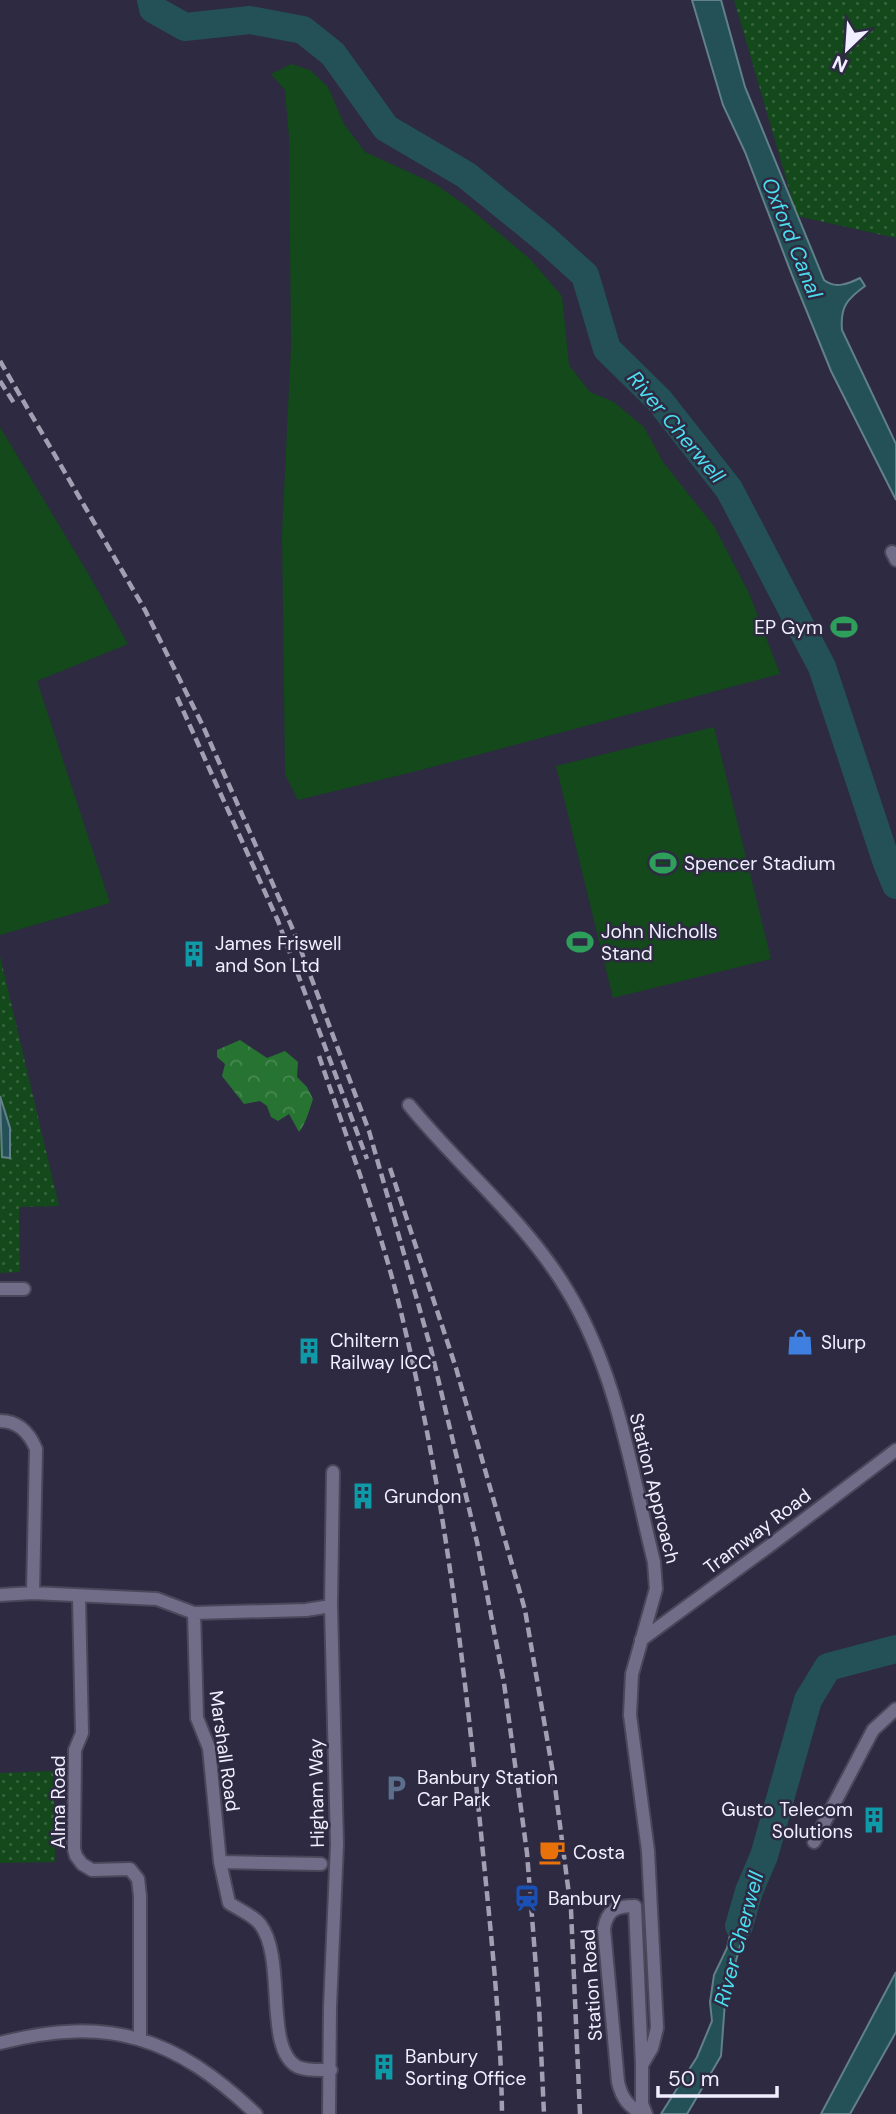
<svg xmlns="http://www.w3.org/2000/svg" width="896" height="2114" font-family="'DM Sans',sans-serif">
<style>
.green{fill:#13491b}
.forest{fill:url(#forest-crowns)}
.park{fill:url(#park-dots)}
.water{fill:#245157;stroke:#628089;stroke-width:2}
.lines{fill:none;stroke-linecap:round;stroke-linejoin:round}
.river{stroke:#245157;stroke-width:28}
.street-casing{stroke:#4b475b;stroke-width:16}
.street{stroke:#716d88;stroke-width:12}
.rail{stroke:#a19fb1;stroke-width:4.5;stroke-dasharray:10 5;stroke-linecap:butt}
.labels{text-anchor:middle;stroke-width:5;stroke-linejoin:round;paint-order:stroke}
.poi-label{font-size:19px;fill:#f1efff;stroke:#2d2a41;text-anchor:start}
.street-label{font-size:19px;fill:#f1efff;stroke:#2d2a41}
.water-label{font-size:21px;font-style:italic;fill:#4bdef0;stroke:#2d2a41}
</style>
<defs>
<pattern id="forest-crowns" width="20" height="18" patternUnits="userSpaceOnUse" patternTransform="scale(1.75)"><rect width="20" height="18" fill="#277432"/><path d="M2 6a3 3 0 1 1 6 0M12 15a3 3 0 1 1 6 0" fill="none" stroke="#478851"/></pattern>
<pattern id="park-dots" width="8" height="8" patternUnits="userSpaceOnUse" patternTransform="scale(1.75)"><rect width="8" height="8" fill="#13491b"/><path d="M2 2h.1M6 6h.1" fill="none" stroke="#36643d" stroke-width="1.8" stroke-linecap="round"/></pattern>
</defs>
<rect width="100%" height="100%" fill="#2d2a41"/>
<path class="green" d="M291,64L310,70L328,87L344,124L365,152L435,184L468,207L530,259L562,296L569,365L590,392L614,402L644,427L663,462L714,526L749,593L780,674L417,771L298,800L285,774L282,534L291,346L289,137L285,90L271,74Z
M0,427L89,575L128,644L37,681L110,903L0,935Z
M714,727L771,959L613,998L556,766Z"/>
<path class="forest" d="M240,1040L267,1058L285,1051L298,1062L297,1077L307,1087L313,1099C309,1111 306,1123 299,1132L289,1114L278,1121L271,1117L267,1106L260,1101L244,1104L222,1076L225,1064L217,1057V1050Z"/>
<path class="park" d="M734,0H896V238L797,216Z
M0,956L59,1206L19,1207L20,1272L0,1273Z
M54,1771L55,1862L0,1863V1773Z"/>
<path class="water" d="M692,0H721L745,87L824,280C835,289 848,284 860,278L865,286C847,299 840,307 842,330L896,444V500L831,371L792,275L745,152L723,105Z
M0,1096L10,1128V1158L2,1157Z
M741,1887L756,1897L744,1931L725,2002L721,2056L687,2114H661L697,2057L712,2021L710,2002L714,1975L727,1948Z
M896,1972V2032L850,2114H821Z"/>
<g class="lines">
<path class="river" d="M151,0L153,9L185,27L250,20L303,30L333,54L386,128L466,175L545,239L585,275L607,349L659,400L729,489L822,667L887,863L896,885
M739,1926L749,1891L764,1856L808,1700L828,1667L896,1649"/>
<g class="street-casing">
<path id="street" d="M892,552L896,560
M409,1105C460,1168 526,1221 567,1290C617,1372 631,1470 654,1562L656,1589L632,1674L630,1715L648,1851L657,2028L652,2048L642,2065
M0,1289H24
M0,1421C18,1421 29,1432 36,1449L33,1593
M0,1595L33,1593L157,1599L194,1613L306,1610L331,1606
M79,1597L82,1733L75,1750L74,1849L76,1856L82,1864L92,1870L130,1869L138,1879L140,1896V2038
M194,1613L197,1718L209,1748L220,1862L229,1903C238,1909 253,1915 260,1924C287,1959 263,2049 298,2067C307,2071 321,2070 331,2070
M641,1640L772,1544L896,1450
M814,1842L873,1730L896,1709
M220,1862L321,1864
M0,2043C109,2015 175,2037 256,2114
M329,2114L330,2007L337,1844L331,1606L333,1472
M643,2114C629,2107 622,2099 618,2082L604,1929C607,1909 617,1906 635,1906L642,2065V2104L646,2114"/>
</g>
<use href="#street" class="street"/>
<path class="rail" d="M0,361L145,610L203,726L294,932L369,1131L431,1349L477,1542L504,1683L527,1853L539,2006L544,2114
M0,381L14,403
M177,697L278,921L367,1159
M319,1056C349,1145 383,1233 404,1325C444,1491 464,1663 481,1833C490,1926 501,2020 502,2114
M390,1168L456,1368L525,1610L554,1779L571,1910L580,2114"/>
</g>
<defs>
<g id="stadium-bare" transform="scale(2.1)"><path d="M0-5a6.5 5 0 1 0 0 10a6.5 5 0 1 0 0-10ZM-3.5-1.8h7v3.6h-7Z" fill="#2e9e5b" stroke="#2d2a41" stroke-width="2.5" paint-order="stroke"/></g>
<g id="building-bare" transform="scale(2.1)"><path d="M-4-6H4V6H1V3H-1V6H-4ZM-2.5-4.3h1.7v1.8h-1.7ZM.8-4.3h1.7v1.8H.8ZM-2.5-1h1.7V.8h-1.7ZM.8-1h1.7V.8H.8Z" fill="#0f9aa8" stroke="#2d2a41" stroke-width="2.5" paint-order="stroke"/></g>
<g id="shop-bare" transform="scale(2.1)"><path d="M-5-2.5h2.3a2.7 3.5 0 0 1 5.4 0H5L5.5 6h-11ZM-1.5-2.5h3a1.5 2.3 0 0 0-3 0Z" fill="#3f7fe0" stroke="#2d2a41" stroke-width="2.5" paint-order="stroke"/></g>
<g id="parking-bare" transform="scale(2.1)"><path d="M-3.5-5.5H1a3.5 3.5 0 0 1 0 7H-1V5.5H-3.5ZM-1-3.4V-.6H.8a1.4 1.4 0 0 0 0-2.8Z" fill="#5c6f8a" stroke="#2d2a41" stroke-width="2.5" paint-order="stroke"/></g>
<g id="cafe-bare" transform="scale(2.1)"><path d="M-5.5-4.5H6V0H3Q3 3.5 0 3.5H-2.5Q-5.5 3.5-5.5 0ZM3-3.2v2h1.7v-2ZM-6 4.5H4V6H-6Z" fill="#e8710a" stroke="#2d2a41" stroke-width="2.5" paint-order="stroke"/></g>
<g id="station-bare" transform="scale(2.1)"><path d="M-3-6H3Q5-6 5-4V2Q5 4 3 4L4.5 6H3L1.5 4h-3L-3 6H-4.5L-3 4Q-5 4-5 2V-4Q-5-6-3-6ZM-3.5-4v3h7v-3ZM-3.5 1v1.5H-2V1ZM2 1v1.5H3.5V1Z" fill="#1a4fb4" stroke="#2d2a41" stroke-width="2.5" paint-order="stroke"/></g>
</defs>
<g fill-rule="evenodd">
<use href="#stadium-bare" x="844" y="627"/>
<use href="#stadium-bare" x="663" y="863"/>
<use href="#stadium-bare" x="580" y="942"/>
<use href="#building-bare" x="194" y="954"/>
<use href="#shop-bare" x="800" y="1342"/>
<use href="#building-bare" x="309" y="1351"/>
<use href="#building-bare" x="363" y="1496"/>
<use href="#parking-bare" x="396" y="1788"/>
<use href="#building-bare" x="874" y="1820"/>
<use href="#cafe-bare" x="552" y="1852"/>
<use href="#station-bare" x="527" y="1898"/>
<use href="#building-bare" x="384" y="2067"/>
</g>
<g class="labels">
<g class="poi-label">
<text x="823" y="634" text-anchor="end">EP Gym</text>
<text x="684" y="870">Spencer Stadium</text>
<text x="601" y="938">John Nicholls<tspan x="601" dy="22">Stand</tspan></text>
<text x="215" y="950">James Friswell<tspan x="215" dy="22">and Son Ltd</tspan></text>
<text x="330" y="1347">Chiltern<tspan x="330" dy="22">Railway ICC</tspan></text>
<text x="821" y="1349">Slurp</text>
<text x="384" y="1503">Grundon</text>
<text x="417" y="1784">Banbury Station<tspan x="417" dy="22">Car Park</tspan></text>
<text x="853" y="1816" text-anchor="end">Gusto Telecom<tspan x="853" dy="22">Solutions</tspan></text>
<text x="573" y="1859">Costa</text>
<text x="548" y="1905">Banbury</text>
<text x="405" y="2063">Banbury<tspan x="405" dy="22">Sorting Office</tspan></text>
</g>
<g class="street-label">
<text transform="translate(655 1488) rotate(76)" y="7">Station Approach</text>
<text transform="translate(757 1531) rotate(-37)" y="7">Tramway Road</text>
<text transform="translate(225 1751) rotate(82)" y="7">Marshall Road</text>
<text transform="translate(316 1793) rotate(-91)" y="7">Higham Way</text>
<text transform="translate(58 1802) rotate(-90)" y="7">Alma Road</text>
<text transform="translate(591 1985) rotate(-94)" y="7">Station Road</text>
</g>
<g class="water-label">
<text transform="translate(792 238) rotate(68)" y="7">Oxford Canal</text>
<text transform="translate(676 427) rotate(50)" y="7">River Cherwell</text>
<text transform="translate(739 1939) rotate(-75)" y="7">River Cherwell</text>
</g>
</g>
<g transform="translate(847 49) rotate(205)" stroke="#2d2a41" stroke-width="5" paint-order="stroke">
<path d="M0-5L12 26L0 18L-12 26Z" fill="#f1efff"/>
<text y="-10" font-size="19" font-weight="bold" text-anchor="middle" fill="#f1efff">N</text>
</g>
<path d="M658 2086v10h119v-10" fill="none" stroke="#f1efff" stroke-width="3.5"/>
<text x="668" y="2086" font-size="21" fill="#f1efff" stroke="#2d2a41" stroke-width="5" paint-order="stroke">50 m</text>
</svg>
